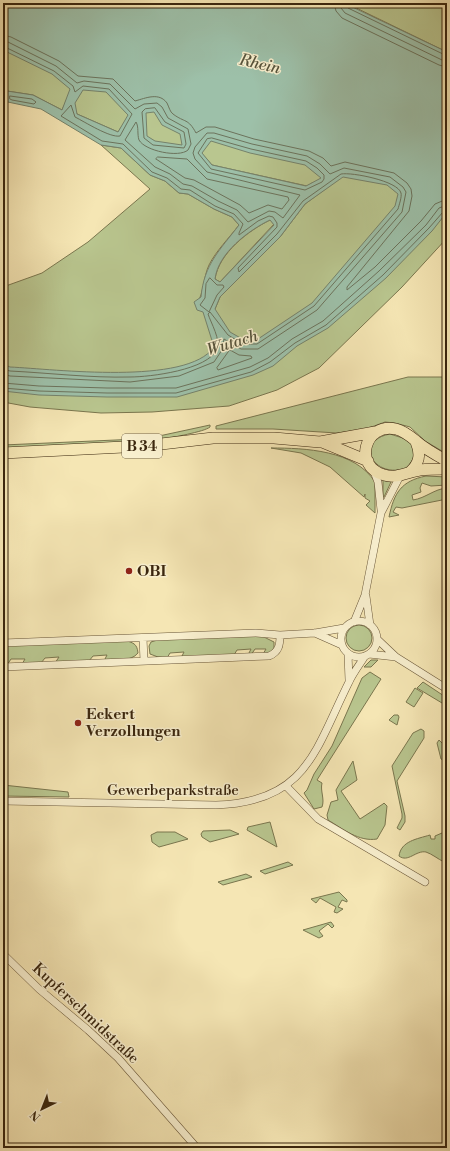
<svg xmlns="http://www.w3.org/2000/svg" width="450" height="1151" font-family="'Libre Bodoni',serif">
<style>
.green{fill:#b9c68f;stroke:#7a764e}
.water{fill:#9dc0a9;stroke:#75826b;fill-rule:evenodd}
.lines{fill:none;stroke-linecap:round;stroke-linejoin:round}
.shore{stroke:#6c735c;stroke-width:1}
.street-casing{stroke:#695638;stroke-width:8}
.primary-casing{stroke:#3a260e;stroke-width:12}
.street{stroke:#f8efce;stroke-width:7}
.primary{stroke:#f5e6b4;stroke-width:11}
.poi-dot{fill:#8f2418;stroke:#f8efce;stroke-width:1.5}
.labels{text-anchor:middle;stroke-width:3;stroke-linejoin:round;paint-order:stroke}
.shield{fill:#f8efce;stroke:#736248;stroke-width:1}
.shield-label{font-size:14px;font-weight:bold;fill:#3a260e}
.poi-label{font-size:15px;font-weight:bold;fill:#3a260e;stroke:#f8efce;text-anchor:start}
.street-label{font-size:15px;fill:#3a260e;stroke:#f8efce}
.water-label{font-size:16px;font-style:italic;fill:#58543c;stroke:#f8efce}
</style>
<rect width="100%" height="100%" fill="#f5e6b4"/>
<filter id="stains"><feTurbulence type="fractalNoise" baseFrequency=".005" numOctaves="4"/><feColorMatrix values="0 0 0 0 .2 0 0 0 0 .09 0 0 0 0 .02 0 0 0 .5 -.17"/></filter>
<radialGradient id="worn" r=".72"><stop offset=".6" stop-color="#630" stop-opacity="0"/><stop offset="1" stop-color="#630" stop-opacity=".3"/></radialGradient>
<path class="green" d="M3,3L447,134V238L402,287L319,368L277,390L229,406L152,412L101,413L30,407L3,402V287L42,273L88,242L150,189L101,145L121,148L150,175L165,181L179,193L188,194L214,209L232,217L239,225C229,238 216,251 209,265C204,275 203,295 198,301L215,309L220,297L280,237L305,204L328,187L312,183L307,186L212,165L204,156L162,145L122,126L118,132L77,114L67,99L62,110L33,95L7,91L3,89Z
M344,3H447V52L348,4Z
M270,220L274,224L220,282L215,279C219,253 248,231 270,220Z
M408,377H447V454L425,441L410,427L395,423L385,422L366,429L337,433L273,429H216V426Z
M210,425V427C204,432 172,437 161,440L3,449V445L138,439L159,436Z
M390,434L409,440L416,453L408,468C371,480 355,440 390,434Z
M271,448C305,448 355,450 375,482V513L366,505L370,501L365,498V494L364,497L330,467L301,453Z
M426,476L447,477V485L431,486L422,483L420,488L421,492L412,495L413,500C426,498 434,489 447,488V499L402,508L396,507L393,512L399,515L389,517C394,493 401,481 426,476Z
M383,480L391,482L384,497H383Z
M346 638a13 13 0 1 1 26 0a13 13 0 1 1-26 0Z
M262,636L274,642V648L269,653L263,654L266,649H255L251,655H248L251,649L237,650L234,655L181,658L184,652L170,653L167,658L158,657L150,654L149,646L151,642L161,639Z
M124,640C133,643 137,643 138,653C131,662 114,660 104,661L107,655L93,656L89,661L55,663L59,657L45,658L41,663L22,664L25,659H11L7,665H3V646Z
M371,660H378L371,667H364Z
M370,672L381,679L317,780L322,783C320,791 325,799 322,807L314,809L304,793L307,790L314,774L332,746L362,678Z
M423,682L447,698V706L417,688Z
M415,688L423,693L414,707L406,702Z
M394,715H398L399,717L397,725L389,720Z
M421,729L424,731V738L397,781L405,816V822L400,830L397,828L402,818V814L392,766L413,733Z
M439,740L447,748V756L443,760L441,759L437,743Z
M353,761L357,780L341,791L360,819L383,804L384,803L387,806L385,825L377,839C359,842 343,829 328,820L327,815L331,802L338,800L336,790Z
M3,785L68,792L69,797L3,796Z
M270,822L277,847L247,830L248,827Z
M447,829V856L444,862C438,859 432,854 426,852C416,850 408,863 399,856C401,841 417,839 430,835L431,839H435V836L442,833Z
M230,830L239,834L210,842L202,837L201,834L203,831Z
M157,832H175L188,839L159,847L152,842L151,835Z
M288,862L293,865L265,874L260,871Z
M246,874L252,877L223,885L218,882Z
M339,892L347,900V902L342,900L338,907L343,909L337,913L334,912L336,907L320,898L316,903L311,899Z
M331,922L334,926L332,928L328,924L319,931L323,936L319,938L303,930Z"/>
<path class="water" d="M3,3H344L447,52V212L432,231L386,278L328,328L297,346L273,366L253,375L177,397H107L39,395L3,391V364L10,367C54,369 187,386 214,347L203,312L197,310L194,302L201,297C204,264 220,250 239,225L232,217L214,209L188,194L179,193L165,181L150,175L121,148L101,145L41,109L3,101V89L7,91L33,95L62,110L70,89L52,74L3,50ZM83,90L106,92L128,115L118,132L77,114L75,103ZM154,112L162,125L180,134L182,145L155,141L147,136L146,113ZM211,141L250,153L305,165L321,178L306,186L212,165L202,153ZM343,177L387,185L398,194L395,206L312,303L255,341L244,340L230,332L215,309L220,297L280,237L305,204ZM270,220L274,225L220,282L215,279C218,253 249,230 270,220Z"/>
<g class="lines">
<path class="shore" d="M334,3L336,11L342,18L439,65L447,67
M340,3L341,8L345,13L442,60L447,61
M345,3L348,8L447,56
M3,35L11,37L59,61L78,76L113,79L135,101C146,98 159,92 167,103C169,107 170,112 173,114C185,123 188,118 196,133L206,127H215L254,139L309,151L323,158L331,166L345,162L394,173L407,183L411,189L412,196L409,211L347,287V290L375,267L421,221L435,204L447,199
M3,41L8,42L56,66L77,83L84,81L110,84L135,109L144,104L157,103L162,107L168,118L188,129L191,144L188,150C179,158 145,151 139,140C137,134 139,127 136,122L125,140L155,167L170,174L183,184L192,186L218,201L237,210L248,222L269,211L275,212L283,218L300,195L207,172L195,159L193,153L195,147L207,133H214L252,144L307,156L320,164L330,174L344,168L390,177L403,187L406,192L402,212L317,310L258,349H241L224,339L222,350L214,362L179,376L130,382L10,376L3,374
M3,46L54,71L73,86L75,92L83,86L109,89L132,114L120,136C110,138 85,122 75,117L71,105L61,116L102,141L123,144L152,172L167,178L181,189L190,190L215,206L234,214L243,224L239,233V235L258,221L269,216L273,217L277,223V227L238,268L239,272L277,234L303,201L341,174C352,172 398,181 401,193C402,197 399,205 398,209L314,306L257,344H243L228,335L210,312L208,314C211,323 221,340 217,349C208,370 150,377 130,377C90,378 50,373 10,371L3,369
M10,96L32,99L36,102L34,104L12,100L10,99Z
M155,108L165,122L184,132L186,144L184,148L153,145L144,138L142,112L145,109Z
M212,138L251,149L306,161L317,168L324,175V179L322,182L305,190L211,169L198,153L207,139Z
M158,157L187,159L207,179L288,197L289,200L282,209L268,205L249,213L240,205L194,180L185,178L156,159Z
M210,278L217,285H223L224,287L217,295L209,312L200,305L205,298L206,284Z
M230,350L239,355L251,356L252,358L218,370L217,368Z
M3,383L39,386L107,388H176L250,367L268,358L292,339L323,321L379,271L426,225L439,208L447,205
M3,388L39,391L107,393H176L251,372L270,362L295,343L326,325L383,275L429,228L443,212L447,210"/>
<g class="street-casing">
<path id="street" d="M373,469L378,482L381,510
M366,596L370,625
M341 639a18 18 0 1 1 36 0a18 18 0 1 1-36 0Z
M354,622L365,595L381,513L400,476
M315,633L342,645
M280,635L315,633L344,628
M143,638L144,661
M377,639L396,657L447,689
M3,643L256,633L280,635C280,645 279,652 269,656L3,667
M348,654L349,680
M369,654L396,657
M286,786L318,819L425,882
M3,801L216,805C307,802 315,750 349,682C353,673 360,664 365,656
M3,954L39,989L88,1030L118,1058L197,1148"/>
</g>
<g class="primary-casing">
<path id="primary" d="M322,442L368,461
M3,453L144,446L213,438H274L320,442L375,432
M447,461C436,455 425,449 416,441C410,436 404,431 396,429C364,422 353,467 384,475C397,479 407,472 420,470C429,469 438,469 447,469
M410,472C420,463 421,454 416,442"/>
</g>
<use href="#street" class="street"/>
<use href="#primary" class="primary"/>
</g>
<g class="poi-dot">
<circle cx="129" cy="571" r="4"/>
<circle cx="78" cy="723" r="4"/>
</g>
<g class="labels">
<rect class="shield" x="122" y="434" width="40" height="24" rx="3"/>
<g class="shield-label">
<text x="142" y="451">B 34</text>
</g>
<g class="poi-label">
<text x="137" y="576">OBI</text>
<text x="86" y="719">Eckert<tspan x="86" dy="17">Verzollungen</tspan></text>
</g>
<g class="street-label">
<text x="173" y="795">Gewerbeparkstraße</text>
<text transform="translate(86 1013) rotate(43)" y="5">Kupferschmidstraße</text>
</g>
<g class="water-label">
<text transform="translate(260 63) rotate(13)" y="6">Rhein</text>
<text transform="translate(232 342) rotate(-17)" y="6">Wutach</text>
</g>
</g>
<rect width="450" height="1151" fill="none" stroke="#f5e6b4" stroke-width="16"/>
<rect x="4" y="4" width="442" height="1143" fill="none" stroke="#3a260e" stroke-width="2"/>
<rect x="8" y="8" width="434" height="1135" fill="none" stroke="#3a260e"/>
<g transform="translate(42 1109) rotate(223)" stroke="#f8efce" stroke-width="3" paint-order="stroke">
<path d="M0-3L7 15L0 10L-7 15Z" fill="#3a260e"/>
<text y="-6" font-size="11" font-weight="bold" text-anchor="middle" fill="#3a260e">N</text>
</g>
<rect width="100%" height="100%" filter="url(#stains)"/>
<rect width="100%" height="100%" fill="url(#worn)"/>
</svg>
